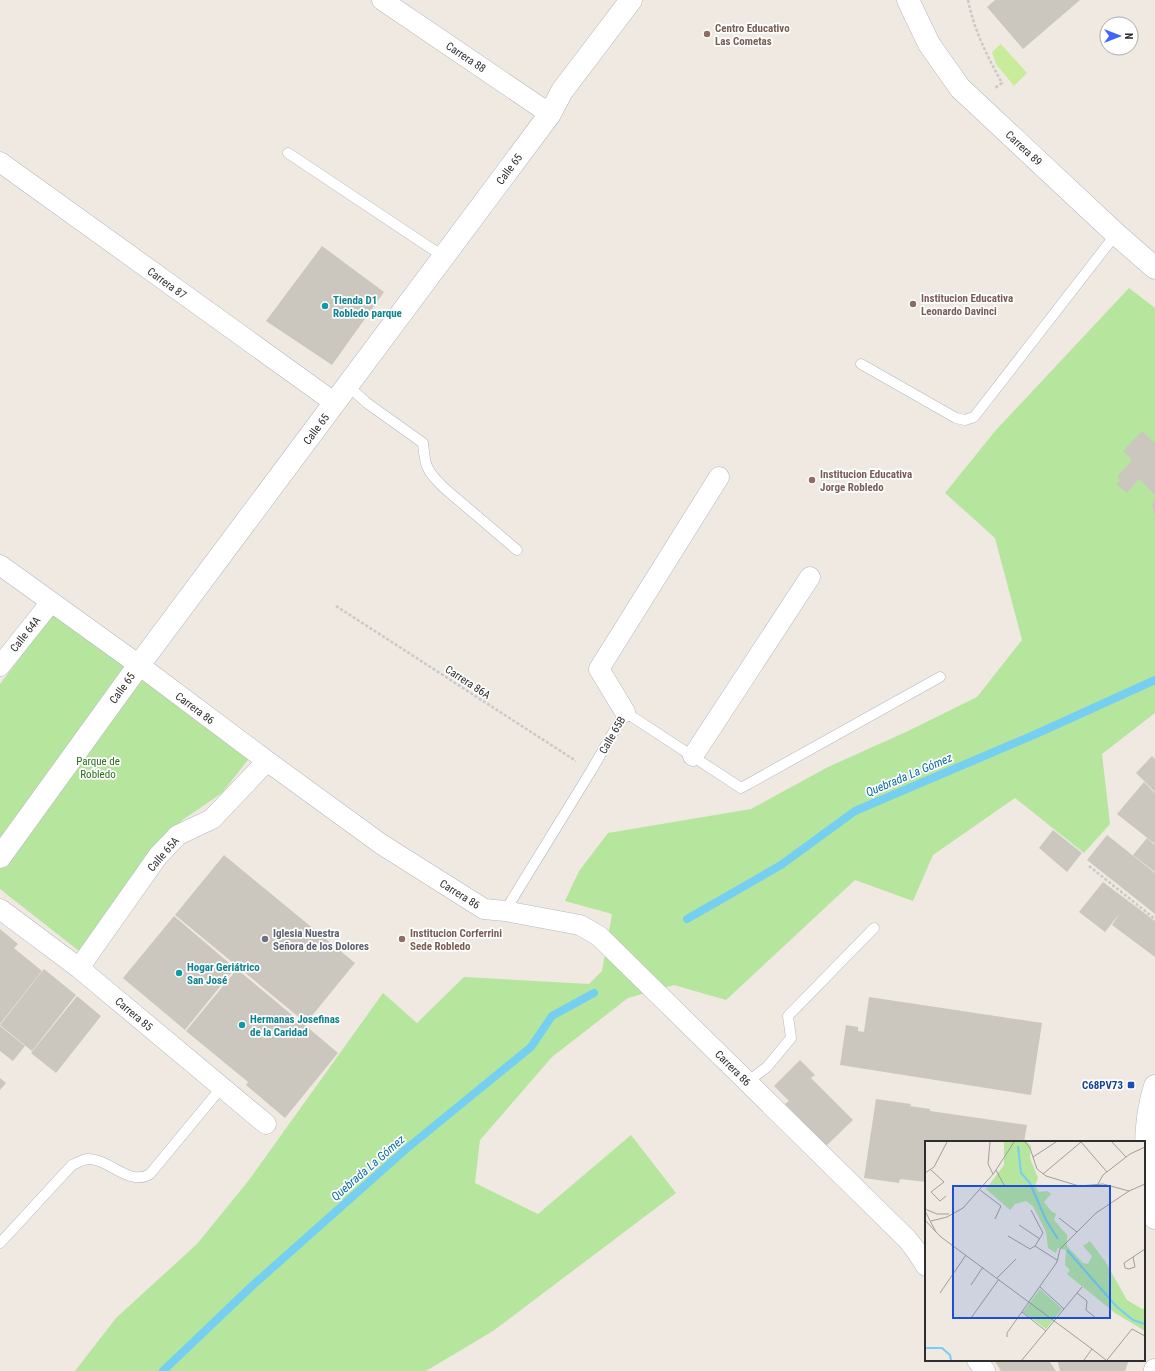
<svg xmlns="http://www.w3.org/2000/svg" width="1155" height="1371" font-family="'Roboto Condensed',sans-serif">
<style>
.green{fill:#b6e59e}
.pitch{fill:#c9ec9a}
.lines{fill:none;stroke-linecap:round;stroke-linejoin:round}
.stream{stroke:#75cff0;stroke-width:8}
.building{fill:#cbc7bf}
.lane-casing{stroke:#b4b7c1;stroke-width:11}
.street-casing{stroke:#b4b7c1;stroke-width:21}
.secondary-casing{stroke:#b4b7c1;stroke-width:23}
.path{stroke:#c9c9c9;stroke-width:2.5;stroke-dasharray:3 2;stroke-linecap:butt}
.lane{stroke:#fff;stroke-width:10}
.street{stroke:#fff;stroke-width:20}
.secondary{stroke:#fff;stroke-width:22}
.education-dot{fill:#8d6e63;stroke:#fff;stroke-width:1.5}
.culture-dot{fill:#0f9aa8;stroke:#fff;stroke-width:1.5}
.worship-dot{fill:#6b7280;stroke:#fff;stroke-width:1.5}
.transit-dot{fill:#1a4fb4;stroke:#fff;stroke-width:1.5}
.labels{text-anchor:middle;stroke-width:3.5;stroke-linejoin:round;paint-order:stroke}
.education-label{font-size:11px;font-weight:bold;fill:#785e54;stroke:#fff;text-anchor:start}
.street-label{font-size:11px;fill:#2e2e2e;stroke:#fff}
.culture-label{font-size:11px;font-weight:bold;fill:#0d838f;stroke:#fff;text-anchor:start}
.park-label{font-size:11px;fill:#2c6e1b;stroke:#fff}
.worship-label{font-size:11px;font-weight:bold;fill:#5b616d;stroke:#fff;text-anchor:start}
.transit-label{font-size:11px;font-weight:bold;fill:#164399;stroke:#fff;text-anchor:end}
.water-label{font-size:12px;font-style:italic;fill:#0d6fa3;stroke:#fff}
.inset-river{fill:none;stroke:#75cff0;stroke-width:2}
.inset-road{fill:none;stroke:#a29e99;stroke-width:1}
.view{fill:#1d4ed8;fill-opacity:0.15;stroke:#1d4ed8;stroke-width:2}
.inset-edge{fill:none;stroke:#2e2e2e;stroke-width:2}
</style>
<rect width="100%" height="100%" fill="#efe9e1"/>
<path class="green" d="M1129,288L1155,308V713L1102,754L1110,824L1084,853L1015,798L933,855L913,901L855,880L726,1000L674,985L628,998L552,1057L480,1140L475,1183L538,1214L631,1135L676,1193L493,1331L426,1371H75L116,1318L197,1244L249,1180L383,993L417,1023L464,977L589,984L602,971L612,914L565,901L579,871L608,833L751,809L828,767L906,732L977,697L1022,640L995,538L945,493L996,430Z
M55,612L251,756L222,793L181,821L107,918L79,951L0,889V684Z"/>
<path class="pitch" d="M1001,44L1027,73L1014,86L996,64L992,52Z"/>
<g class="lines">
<path class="stream" d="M687,919L781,865L855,811L1036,734L1155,680
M163,1371L252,1286L405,1150L531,1047L552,1016L594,993"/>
</g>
<path class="building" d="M995,0H1080L1023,49L987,7Z
M322,246L384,292L332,365L266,321Z
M1142,431L1155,443V495L1139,479L1127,493L1116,484L1120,480L1117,477L1132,460L1123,451Z
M1155,498V514L1153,510L1152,504Z
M1152,756L1155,759V792L1136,773Z
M1144,782L1155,793V844L1117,814Z
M1053,830L1082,853L1067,872L1039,848Z
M1107,835L1155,873V914L1087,860Z
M1147,838L1155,845V872L1133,855Z
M224,855L355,963L306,1023L175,915Z
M1103,882L1155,921V957L1112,925L1120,913L1105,932L1079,912Z
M174,916L235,968L185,1030L123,978Z
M0,929L18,944L14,948L42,971L0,1024Z
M44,969L76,995L32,1051L0,1025Z
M237,969L298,1020L296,1023L299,1020L338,1053L285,1118L246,1085L248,1082L186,1031Z
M77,996L101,1016L56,1073L31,1053Z
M869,997L1042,1023L1031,1095L840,1065L846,1025L858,1027V1031L864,1032Z
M0,1026L25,1046L13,1061L0,1051Z
M800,1060L815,1075L811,1078L853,1120L826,1146L785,1104L789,1101L774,1086Z
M0,1078L6,1083L0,1090Z
M876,1099L911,1104L910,1106L930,1109V1111L1027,1125L1024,1142H926V1182L900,1179L899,1183L864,1178Z
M994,1360H1053L1050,1362L1056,1371H1001Z
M1057,1360H1129L1125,1371H1060Z"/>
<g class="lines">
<g class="lane-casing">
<path id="lane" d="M288,153L444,257
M861,364L956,418L965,420L974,417L1116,234
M348,386L367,403L423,443C425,466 426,470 443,487L517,550
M505,911L591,771L625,712L741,788L940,677
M747,1082L767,1067L791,1038L788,1016L874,928
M0,1243L72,1165C77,1163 82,1160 87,1159C109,1158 129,1187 150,1174L221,1088"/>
</g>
<g class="street-casing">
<path id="street" d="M382,0L550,114
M0,162L335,403
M0,565L139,665L267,761L381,844L484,909L505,911L580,925L599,936L907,1239L915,1249L926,1266
M0,666L51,602
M625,712L599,669L719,477
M693,756L810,577
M0,909L79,968L266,1124
M79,968L158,856L178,835L212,819L267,761
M977,1360L985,1371"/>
</g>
<g class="secondary-casing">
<path id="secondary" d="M908,0L929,44L960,88L1116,234L1155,268
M0,857L139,665L550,114L562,91L631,0
M1155,1086C1142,1126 1144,1178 1155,1218
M1155,1371V1370"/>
</g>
<path class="path" d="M968,0C974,30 987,56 1002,83L995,88
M336,606L576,761
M1089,866L1155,919"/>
<use href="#lane" class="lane"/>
<use href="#street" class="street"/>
<use href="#secondary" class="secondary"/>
</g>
<g class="education-dot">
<circle cx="707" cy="34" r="4"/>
<circle cx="913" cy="304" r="4"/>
<circle cx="812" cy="480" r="4"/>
<circle cx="402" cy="939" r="4"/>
</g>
<g class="culture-dot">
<circle cx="325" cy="306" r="4"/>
<circle cx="179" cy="973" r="4"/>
<circle cx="242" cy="1025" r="4"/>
</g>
<circle class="worship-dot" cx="265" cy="939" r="4"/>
<rect class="transit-dot" x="1127" y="1081" width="8" height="8" rx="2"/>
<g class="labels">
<g class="education-label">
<text x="715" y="32">Centro Educativo<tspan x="715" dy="13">Las Cometas</tspan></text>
<text x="921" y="302">Institucion Educativa<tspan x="921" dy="13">Leonardo Davinci</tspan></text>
<text x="820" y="478">Institucion Educativa<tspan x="820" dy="13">Jorge Robledo</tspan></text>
<text x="410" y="937">Institucion Corferrini<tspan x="410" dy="13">Sede Robledo</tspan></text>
</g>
<g class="street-label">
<text transform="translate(466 57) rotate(34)" y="4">Carrera 88</text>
<text transform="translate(1024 148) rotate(43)" y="4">Carrera 89</text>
<text transform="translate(509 169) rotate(-53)" y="4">Calle 65</text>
<text transform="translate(167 283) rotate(36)" y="4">Carrera 87</text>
<text transform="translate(316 429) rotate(-53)" y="4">Calle 65</text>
<text transform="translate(25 634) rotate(-52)" y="4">Calle 64A</text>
<text transform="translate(468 682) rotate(33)" y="4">Carrera 86A</text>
<text transform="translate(122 688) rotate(-54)" y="4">Calle 65</text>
<text transform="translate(195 708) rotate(37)" y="4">Carrera 86</text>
<text transform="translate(612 735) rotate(-60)" y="4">Calle 65B</text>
<text transform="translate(163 854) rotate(-49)" y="4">Calle 65A</text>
<text transform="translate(460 894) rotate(32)" y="4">Carrera 86</text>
<text transform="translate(134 1014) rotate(40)" y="4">Carrera 85</text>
<text transform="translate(733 1068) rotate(45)" y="4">Carrera 86</text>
</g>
<g class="culture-label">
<text x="333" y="304">Tienda D1<tspan x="333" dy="13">Robledo parque</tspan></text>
<text x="187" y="971">Hogar Geriátrico<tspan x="187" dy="13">San José</tspan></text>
<text x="250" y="1023">Hermanas Josefinas<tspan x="250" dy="13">de la Caridad</tspan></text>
</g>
<g class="park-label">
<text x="98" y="765">Parque de<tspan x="98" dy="13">Robledo</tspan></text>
</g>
<g class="worship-label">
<text x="273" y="937">Iglesia Nuestra<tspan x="273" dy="13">Señora de los Dolores</tspan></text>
</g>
<g class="transit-label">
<text x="1123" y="1089">C68PV73</text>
</g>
<g class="water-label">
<text transform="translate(909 775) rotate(-23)" y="4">Quebrada La Gómez</text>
<text transform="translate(368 1168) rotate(-41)" y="4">Quebrada La Gómez</text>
</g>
</g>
<g transform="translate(925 1141)">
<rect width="220" height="220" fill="#efe9e1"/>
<path d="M79,1H102L106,5L105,17L113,37L110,45L114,51L122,50L126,53L119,61L126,70L131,73L129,79L142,94V105L158,122L163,123L167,115L158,105L165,100L180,120L202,159L217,168L220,167V190L190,172L142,133L145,129L140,124L141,109L133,107L131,112L123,107L121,91L108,65L101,60L90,63L85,69L61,48L79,24ZM115,148L137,168L121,188L98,171Z" fill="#b6e59e"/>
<path class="inset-river" d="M93,5L96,32L105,42L121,79L133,98M142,109L191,165L208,179L220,183M0,207H17L25,214L26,219"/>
<path class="inset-road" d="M65,1L63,23L68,33M100,1L105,7L112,28L121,35L154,45L178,43L204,50M156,1L182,31M187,1L201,16M108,16L131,1M6,29L19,41L6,51L15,60L21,55M71,29L79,44M0,32L9,26L22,1M118,33L156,1M173,43L178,34L205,13L220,6M55,49L76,65L70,78M0,68L12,73H24M0,70L11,91L16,96L167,208L159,219M134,77L152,91M0,79L11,91M6,80L22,76L38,67L69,32L89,1M94,84L115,98M83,95L105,108L110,105L118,92L106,69M110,105L132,119M208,116L210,126L204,128L200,127L199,122L220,108M72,137L91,118M46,144L58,126M115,146L139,168M15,152L41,114M152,152L162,160L161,169L171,177M97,171L121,190M46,177L74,138M82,196V192L132,121L135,108L171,72L204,50L220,43M167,208L181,219M97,219L157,146M182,219L207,188L220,195"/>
<path class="view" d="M28,45H185V177H28Z"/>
<rect width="220" height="220" class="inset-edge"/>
</g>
<g transform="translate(1119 36) rotate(90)"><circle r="19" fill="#ffffff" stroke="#ababab"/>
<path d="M0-3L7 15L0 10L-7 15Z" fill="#4264fb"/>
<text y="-6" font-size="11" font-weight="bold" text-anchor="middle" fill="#2e2e2e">N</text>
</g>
</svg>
